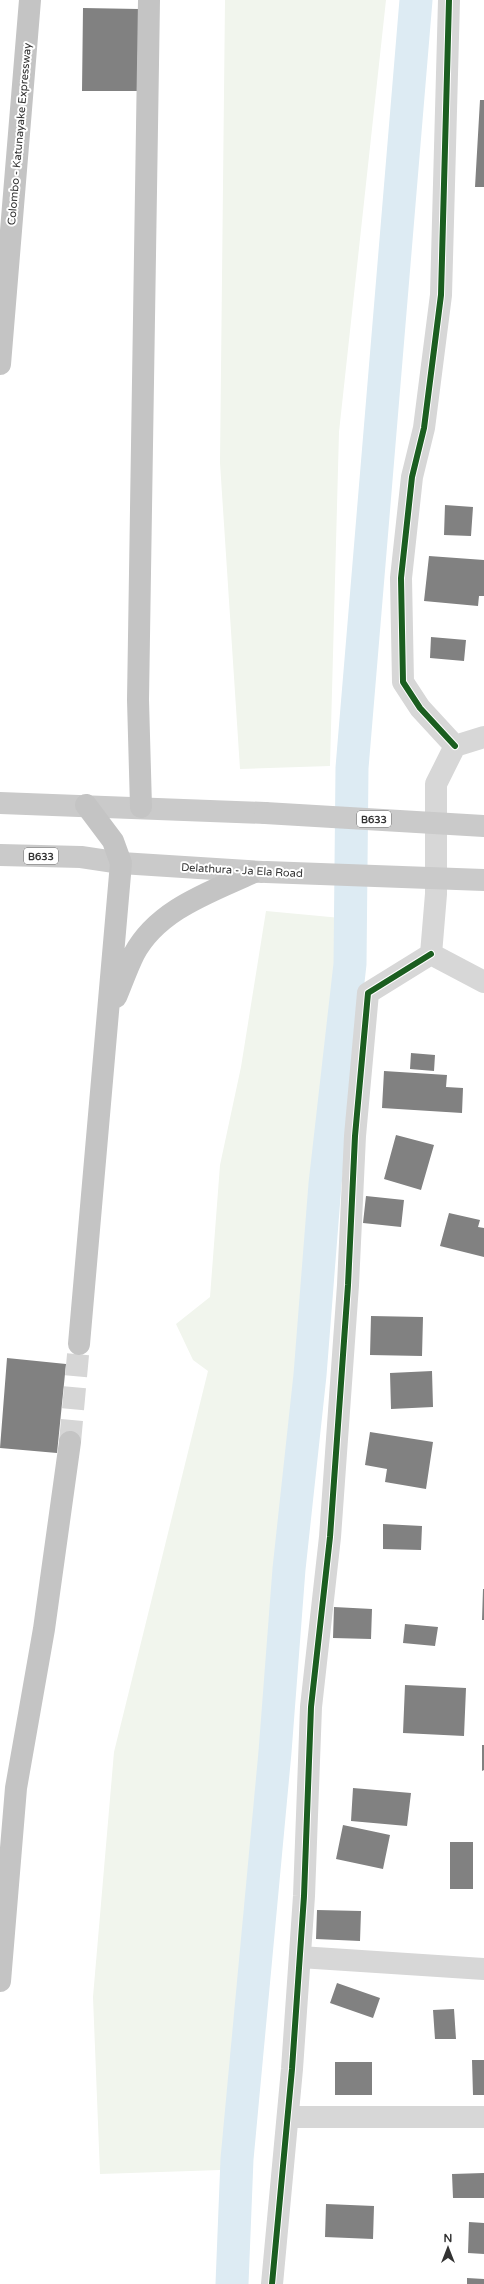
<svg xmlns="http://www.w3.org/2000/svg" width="484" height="2284" font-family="'Varela Round',sans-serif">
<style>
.green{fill:#f1f5ed}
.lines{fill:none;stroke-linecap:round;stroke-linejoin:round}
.canal{stroke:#ddebf3;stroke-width:33}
.building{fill:#818181}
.highway-tunnel{stroke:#d6d6d6;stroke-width:22;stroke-dasharray:22 11;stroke-linecap:butt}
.street{stroke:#d7d7d7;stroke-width:22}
.primary{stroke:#cacaca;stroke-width:22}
.highway{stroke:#c4c4c4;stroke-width:22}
.primary-bridge{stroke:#cacaca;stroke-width:22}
.cycleway-casing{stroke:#fff;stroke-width:8}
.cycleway{stroke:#1b5e20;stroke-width:6}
.labels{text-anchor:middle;stroke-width:4;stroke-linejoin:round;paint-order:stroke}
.shield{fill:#fff;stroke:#707070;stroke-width:1}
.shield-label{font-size:10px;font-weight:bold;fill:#333}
.street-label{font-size:11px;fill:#333;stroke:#fff}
</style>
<rect width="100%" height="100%" fill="#fff"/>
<path class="green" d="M225,0H386L339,432L330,766L240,769L220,463Z
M266,911L341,918L305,1242L282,1523L221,2170L100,2174L93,1997L114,1752L208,1371L193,1360L176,1324L210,1297L220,1165L241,1067Z"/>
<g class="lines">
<path class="canal" d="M232,2284L237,2159L275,1752L289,1569L310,1375L325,1184L350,964L352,768L416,0"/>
</g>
<path class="building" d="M83,8L139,9L137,91H82Z
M480,100H484V187H475Z
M445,505L473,507L471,536L444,535Z
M429,556L484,560V596H479L478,606L424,601Z
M431,637L466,640L464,661L430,658Z
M411,1053L435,1055L434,1071L410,1069Z
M384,1071L447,1075L446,1087L463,1088L462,1113L382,1108Z
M396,1135L434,1145L421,1190L384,1179Z
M366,1196L404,1200L401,1227L363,1223Z
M449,1213L480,1220L478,1227L484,1228V1257L440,1246Z
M371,1316L423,1317L422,1356L370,1355Z
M7,1358L66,1364L57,1453L0,1448Z
M432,1371L433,1407L391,1409L390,1373Z
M370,1432L433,1442L426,1489L385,1482L387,1469L365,1465Z
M383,1524L422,1526L421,1550L383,1549Z
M483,1589H484V1620H482Z
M334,1607L372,1609L371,1639L333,1638Z
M405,1624L438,1627L435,1646L403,1643Z
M405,1685L466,1688L464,1736L403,1733Z
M482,1745H484V1770L482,1771Z
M353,1788L411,1793L407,1826L351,1821Z
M343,1825L390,1835L383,1869L336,1859Z
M450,1842H473V1889H450Z
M317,1910L361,1911L360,1941L316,1939Z
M337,1983L380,1998L373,2018L330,2003Z
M454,2009L456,2039H435L433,2010Z
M472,2060H484V2095H473Z
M335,2062H372V2095H335Z
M484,2173V2198H453L452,2174Z
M326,2204L374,2206L373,2239L325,2237Z
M469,2222L484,2223V2254L468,2253Z
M467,2278L484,2279V2284H467Z"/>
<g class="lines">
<path class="highway-tunnel" d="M70,1442L79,1344"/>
<path class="street" d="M449,0L441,295L424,428L412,477L401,578L403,682L420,708L455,746
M484,737L455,746L436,784V894L431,954L484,982
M300,1957L484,1969
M289,2117H484
M272,2284L292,2069L304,1896L311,1707L330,1537L348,1285L355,1136L368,993L431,954"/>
<path class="primary" d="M0,803L265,813
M0,855L81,857L121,863L262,872"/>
<path class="highway" d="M0,364L30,0
M141,807L138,700L149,0
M116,997C122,983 127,968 134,954C158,909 211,892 254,872
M79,1344L121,863L113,841L86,805
M0,1981L16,1788L44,1629L70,1442"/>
<path class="primary-bridge" d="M265,813L484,826
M266,872L484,880"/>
<g class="cycleway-casing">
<path id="cycleway" d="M449,0L441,295L424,428L412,477L401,578L403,682L420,708L455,746
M272,2284L292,2069L304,1896L311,1707L330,1537L348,1285L355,1136L368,993L431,954"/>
</g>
<use href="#cycleway" class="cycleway"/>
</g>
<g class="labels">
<g class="shield">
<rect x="357" y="811" width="34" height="16" rx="3"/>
<rect x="24" y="848" width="34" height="16" rx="3"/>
</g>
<g class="shield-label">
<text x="374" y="823">B633</text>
<text x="41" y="860">B633</text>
</g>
<g class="street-label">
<text transform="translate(19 134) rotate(-85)" y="4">Colombo - Katunayake Expressway</text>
<text transform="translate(242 870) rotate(3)" y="4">Delathura - Ja Ela Road</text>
</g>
</g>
<g transform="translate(448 2248)" stroke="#ffffff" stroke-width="3" paint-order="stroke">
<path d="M0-3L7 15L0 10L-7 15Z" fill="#333333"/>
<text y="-6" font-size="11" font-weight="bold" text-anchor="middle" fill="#333333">N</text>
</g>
</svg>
